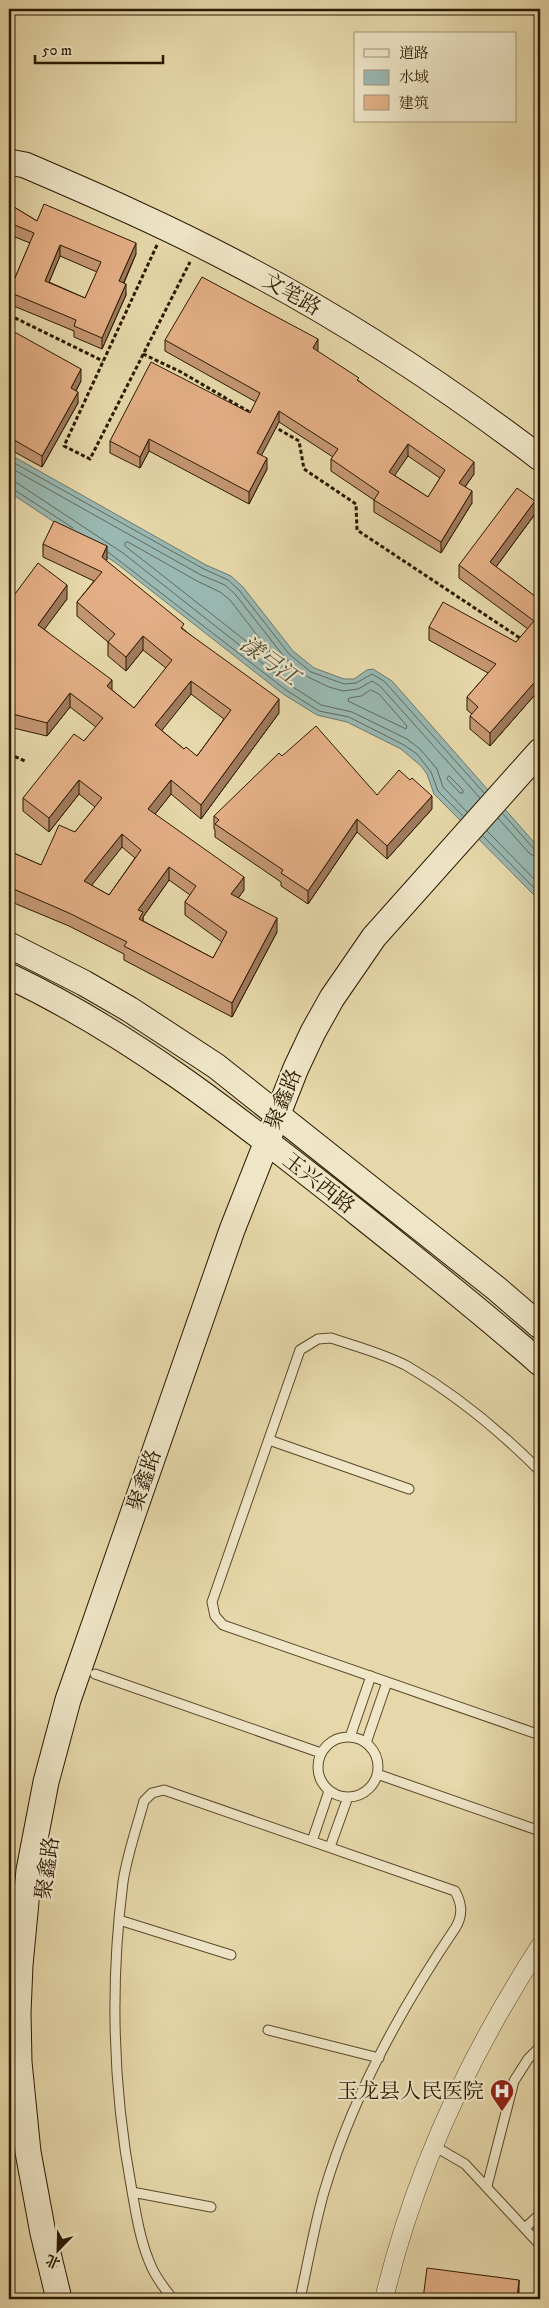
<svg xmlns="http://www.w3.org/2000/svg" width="549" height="2308" font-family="'IM FELL DW Pica','Noto Serif SC',serif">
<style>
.water{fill:#99b8b2;stroke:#6d786b}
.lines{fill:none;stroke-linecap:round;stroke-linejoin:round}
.shore{stroke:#626859;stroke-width:1}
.lane-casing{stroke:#5a492a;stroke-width:11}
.street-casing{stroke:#5a492a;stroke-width:19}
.secondary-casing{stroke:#2b1900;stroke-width:27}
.path{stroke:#2b1900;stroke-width:3;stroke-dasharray:4 2.5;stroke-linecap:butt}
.lane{stroke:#efe6c8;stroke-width:9}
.street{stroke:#efe6c8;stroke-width:18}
.secondary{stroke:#efe6c8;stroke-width:25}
.wall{fill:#c39672;stroke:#2b1900;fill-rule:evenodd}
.shaded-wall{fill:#9f7a5d;stroke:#2b1900}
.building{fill:#e3ae85;stroke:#2b1900;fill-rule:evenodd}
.labels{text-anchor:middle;stroke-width:4.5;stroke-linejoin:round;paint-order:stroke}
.street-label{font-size:21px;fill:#2b1900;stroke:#efe6c8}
.poi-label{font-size:21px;fill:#2b1900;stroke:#efe6c8;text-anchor:end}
.water-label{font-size:22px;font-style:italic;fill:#4c4935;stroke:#efe6c8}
</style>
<rect width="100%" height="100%" fill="#e6d8aa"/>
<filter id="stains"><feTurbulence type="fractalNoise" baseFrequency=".004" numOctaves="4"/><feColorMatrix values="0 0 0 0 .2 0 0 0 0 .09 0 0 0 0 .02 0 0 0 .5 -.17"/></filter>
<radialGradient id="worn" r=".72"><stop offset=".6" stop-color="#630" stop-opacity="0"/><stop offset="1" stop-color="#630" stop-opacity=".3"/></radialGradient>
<path class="water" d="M9,454L206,565L231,576L243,587L293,651L314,668L344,679H354L367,670L373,669L392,681L540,849V901L434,794L427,774L421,766L401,749L347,722L317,715L283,694L116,563L9,492Z"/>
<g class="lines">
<path class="shore" d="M9,460L204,569L228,580L239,590L289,654L311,672L344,684L356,683L372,674L384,681L484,793
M9,467L201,575L225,585L235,594L285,658L308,677L329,687L343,691L358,689L372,681L380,686L480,798
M9,481L17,483L123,553L290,685L321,705L352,712L407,739L420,749L437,769L443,787L467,812
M9,488L13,489L73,528
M128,542L197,581L220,592L230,600L274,657V660H270L125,546V543Z
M108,552L286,690L319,711L349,717L404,745L417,754L431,772L438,791L463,816
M371,690L379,694L407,726L406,729L348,701L349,698L361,696Z
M449,776L463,790V793H460L447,779Z
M503,814L535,850L540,852
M498,818L530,854L540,858
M487,831L540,885
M483,836L540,894"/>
<g class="lane-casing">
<path id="lane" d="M269,1440L409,1489
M540,1471C501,1432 455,1394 407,1366C385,1354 355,1346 331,1338L318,1339L300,1350L212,1602L215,1616L223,1625L540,1735
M95,1674L321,1753
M318 1767a30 30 0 1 1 60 0a30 30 0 1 1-60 0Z
M350,1737L371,1676
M366,1743L387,1682
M377,1774L540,1831
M312,1841L329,1791
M330,1847L348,1797
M119,1920L231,1955
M268,2030L379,2058
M434,2146L465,2164L540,2245
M487,2186L514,2081L528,2059L540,2047
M132,2192L211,2207
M525,2228L540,2214
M173,2299C163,2287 154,2275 149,2261C140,2239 136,2214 132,2191C113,2090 110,1984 123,1882C127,1855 137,1827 144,1801L152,1793L164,1790L455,1891C462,1904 463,1914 456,1927C401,2008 352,2097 324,2192C314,2227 308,2263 300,2299"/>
</g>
<g class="street-casing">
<path id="street" d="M384,2299C414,2173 470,2054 540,1946"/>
</g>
<g class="secondary-casing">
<path id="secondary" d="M9,162L25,165C95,195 166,226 234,262C342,318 444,385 540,458
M9,945L84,983L129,1009L216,1066L497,1289L540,1326
M9,976C129,1033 231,1113 335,1195C404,1250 474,1305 540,1363
M59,2299L43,2233L28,2152L19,2062L18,2013L20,1965L29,1870L46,1782L68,1700L232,1230L296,1068L313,1032L332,998L374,937L540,751"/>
</g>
<path class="path" d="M157,245L64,446L90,459L190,262
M9,315L103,361
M143,354L181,372L253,414
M273,426L299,441L304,469L356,504L357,530L523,640
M9,754L25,761"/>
<use href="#lane" class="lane"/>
<use href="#street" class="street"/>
<use href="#secondary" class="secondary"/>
</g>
<path class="wall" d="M9,204L37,221L136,254L124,283L126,295L102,349L74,337V331L9,304V292L30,243L10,235L9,238ZM60,256L97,272L85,298L49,282Z
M9,329L81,381L76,391L78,403L42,467L9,449Z
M165,340L318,350L317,351L359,381L474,474L465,487L472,503L441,553L374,512V500L331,471V459L333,457L279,422L261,455L267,469L249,504L149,451L140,468L110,453V441L250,413L256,402L165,351ZM408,456L440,478L428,497L394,475Z
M535,514L496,567L540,600V689L490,746L470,729V716L472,714L467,710V697L488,673L429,640V627L516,642L528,629L459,578V565Z
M43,544L107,559L106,561L279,713L201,819L171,794L155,814L244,890L238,898L277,932L232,1017L124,960V954L69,926L9,901V851L41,865L75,832L95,807L79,794L49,832L23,811V798L84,741L96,727L70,707L47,736L9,727V602L67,599L44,629L112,690L134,708L166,668L143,650L126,671L108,656V642L77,616V602L94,581L43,557ZM191,694L224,719L197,756L184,749L161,730ZM122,847L135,858L109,895L91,885ZM169,880L190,895L185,902V915L222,942L213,958L143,921V917Z
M377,795L432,809L387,859L357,832L308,904L281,886V882L215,837V830L214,829V816Z"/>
<path class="shaded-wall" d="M10,223V235L9,238V226Z
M136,243V254L119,293V281Z
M60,245V256L45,292V281Z
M126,284V295L102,349V338Z
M318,339V350L313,360V348Z
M81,369V381L71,399V388Z
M78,392V403L42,467V456Z
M279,411V422L257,464V453Z
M149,439V451L140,468V457Z
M408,444V456L389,484V472Z
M267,458V469L249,504V492Z
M474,462V474L459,495V483Z
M472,491V503L441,553V542Z
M535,501V514L490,575V562Z
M107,546V559L102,571V557Z
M67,585V599L38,638V625Z
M143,636V650L126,671V657Z
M540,676V689L490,746V733Z
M112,680V694L107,686Z
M191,681V694L155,739V725Z
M70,693V707L47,736V723Z
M279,699V713L201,819V805Z
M11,768V782L9,789V776Z
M79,780V794L49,832V818Z
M171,780V794L148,823V809Z
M432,796V809L387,859V846Z
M357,819V832L308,904V891Z
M122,834V847L84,895V881Z
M169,867V880L143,917V926L139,933L138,910Z
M244,877V890L231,908V894Z
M277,918V932L232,1017V1003Z
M519,2280V2292L518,2299H517Z"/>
<path class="building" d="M9,204L37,221L44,204L136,243L119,281L126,284L102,338L74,326L76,320L9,292L34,233L10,223L9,226ZM60,245L101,262L85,298L45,281Z
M202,277L318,339L313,348L359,378L357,380L474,462L459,483L472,491L441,542L374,500L379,492L331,459L338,449L279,411L257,453L267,458L249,492L149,439L140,457L110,441L151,362L250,413L260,393L165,340ZM408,444L445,470L428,497L389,472Z
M9,329L81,369L71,388L78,392L42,456L9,437Z
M517,488L535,501L490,562L540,600V676L490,733L470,716L478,707L467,697L496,664L429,627L443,602L516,642L534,621L459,565Z
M54,521L107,546L102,557L184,624L181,628L279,699L201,805L171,780L148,809L244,877L231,894L277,918L232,1003L124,946L127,942L69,913L9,887V851L41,865L59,825L75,832L102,798L79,780L49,818L23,798L74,734L84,741L103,718L70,693L47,723L9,713V602L38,563L67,585L38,625L112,680L107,686L134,708L172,660L143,636L126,657L108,642L115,634L77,602L102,572L43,544ZM191,681L231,710L197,756L186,747L184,749L155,725ZM122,834L141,850L109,895L84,881ZM169,867L196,886L185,902L227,932L213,958L139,919L143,912L138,910Z
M316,726L377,795L399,770L410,780L412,778L432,796L387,846L357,819L308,891L281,873L283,870L215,824L219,820L214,816L279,753L282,756Z
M9,768H11L9,776Z
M427,2268L519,2280L517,2299H423Z"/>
<defs>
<g id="hospital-pin" transform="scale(1.25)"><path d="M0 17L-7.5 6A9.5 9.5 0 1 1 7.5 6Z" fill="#8f2418" stroke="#efe6c8"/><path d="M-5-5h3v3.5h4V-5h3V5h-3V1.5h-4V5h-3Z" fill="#fff"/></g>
</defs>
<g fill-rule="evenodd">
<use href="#hospital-pin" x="502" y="2091"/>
</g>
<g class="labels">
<g class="street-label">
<text transform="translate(292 294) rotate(30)" y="7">文笔路</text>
<text transform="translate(283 1099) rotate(-68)" y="7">聚鑫路</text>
<text transform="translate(319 1183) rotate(38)" y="7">玉兴西路</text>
<text transform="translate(144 1480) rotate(-71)" y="7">聚鑫路</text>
<text transform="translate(47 1868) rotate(-82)" y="7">聚鑫路</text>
</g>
<g class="poi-label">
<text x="484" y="2098">玉龙县人民医院</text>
</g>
<g class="water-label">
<text transform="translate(270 660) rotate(36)" y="8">漾弓江</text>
</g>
</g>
<rect width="549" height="2308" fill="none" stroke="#e6d8aa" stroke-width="30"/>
<rect x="10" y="10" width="529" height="2288" fill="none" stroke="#2b1900" stroke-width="2.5"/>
<rect x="15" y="15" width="519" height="2278" fill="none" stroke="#2b1900"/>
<rect x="354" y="32" width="162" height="90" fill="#efe6c8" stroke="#a19478"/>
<rect x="364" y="49" width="25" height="8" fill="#efe6c8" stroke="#a19478"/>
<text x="399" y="58" font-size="15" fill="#2b1900">道路</text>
<rect x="364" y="70" width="25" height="15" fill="#99b8b2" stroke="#a19478"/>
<text x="399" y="82" font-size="15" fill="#2b1900">水域</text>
<rect x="364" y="95" width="25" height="15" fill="#e3ae85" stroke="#a19478"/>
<text x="399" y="108" font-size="15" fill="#2b1900">建筑</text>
<g transform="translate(58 2250) rotate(203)" stroke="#efe6c8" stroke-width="4" paint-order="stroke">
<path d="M0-4L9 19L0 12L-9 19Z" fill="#2b1900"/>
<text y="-8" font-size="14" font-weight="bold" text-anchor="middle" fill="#2b1900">北</text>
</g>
<path d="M35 55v8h128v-8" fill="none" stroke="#2b1900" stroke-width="2.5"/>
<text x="42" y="55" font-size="15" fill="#2b1900" stroke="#efe6c8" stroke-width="4" paint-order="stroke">50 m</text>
<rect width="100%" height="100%" filter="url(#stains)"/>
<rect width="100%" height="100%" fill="url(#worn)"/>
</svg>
